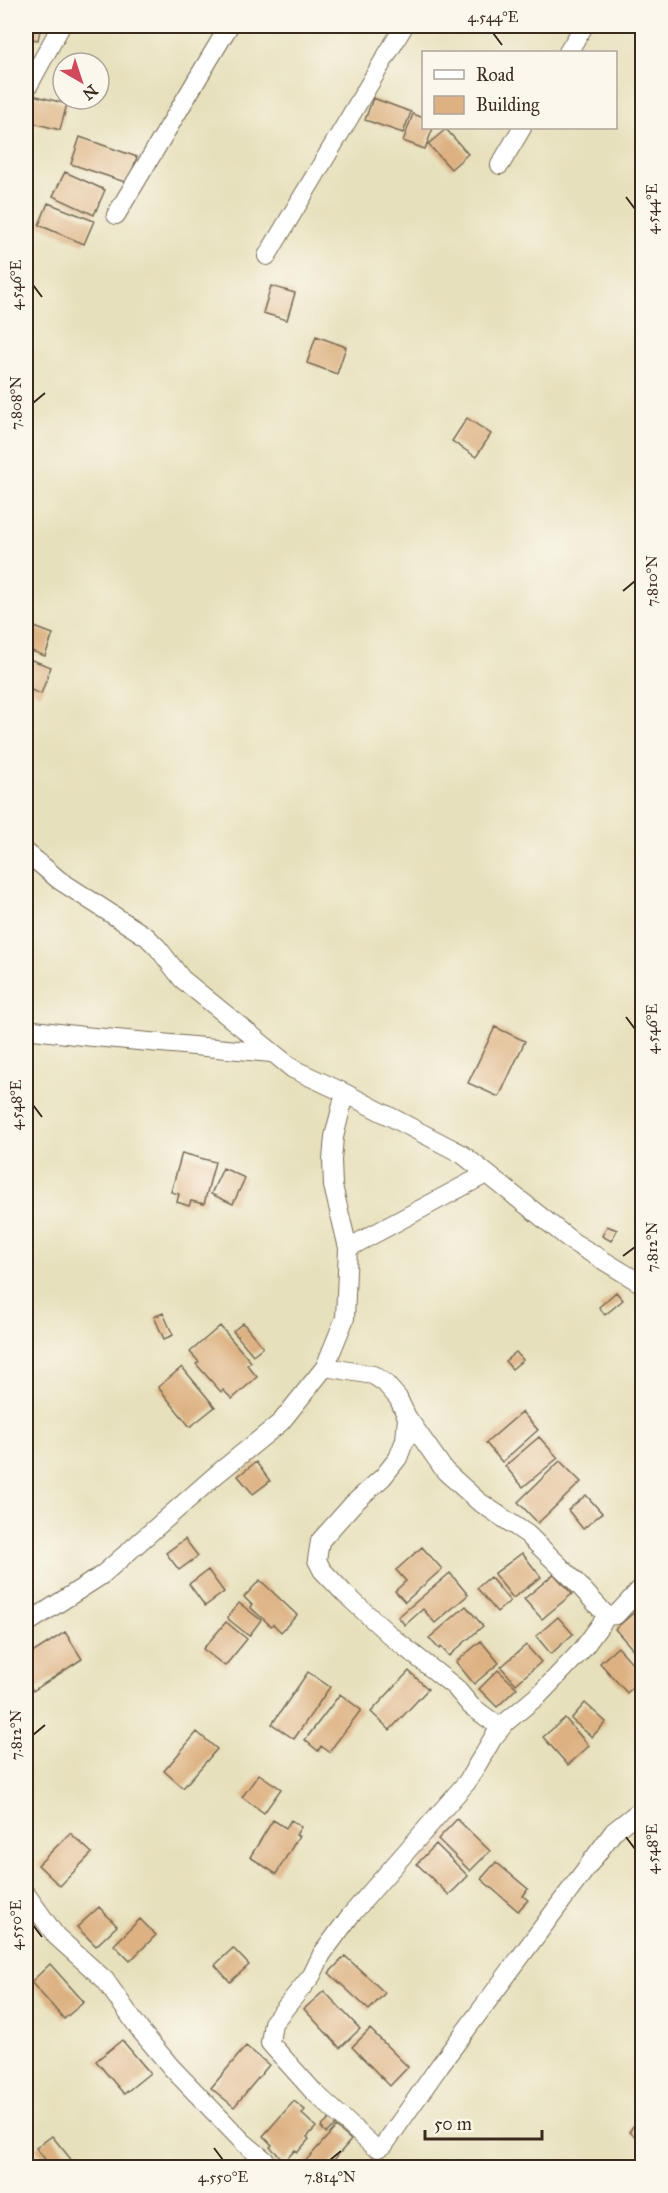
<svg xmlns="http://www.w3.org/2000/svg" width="668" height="2193" font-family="'IM FELL Great Primer',serif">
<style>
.building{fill:#ddb181}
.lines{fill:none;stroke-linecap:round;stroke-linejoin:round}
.street-casing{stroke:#776a55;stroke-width:20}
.street{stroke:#fff;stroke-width:18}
.ticks{fill:none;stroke:#3b2a1e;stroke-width:2}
.neatline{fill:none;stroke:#3b2a1e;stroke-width:2}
.ticks-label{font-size:15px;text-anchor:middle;fill:#3b2a1e}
</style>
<rect width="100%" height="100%" fill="#fbf7ec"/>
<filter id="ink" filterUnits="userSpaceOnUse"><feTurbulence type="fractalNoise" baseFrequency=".0167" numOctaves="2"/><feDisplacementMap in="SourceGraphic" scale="12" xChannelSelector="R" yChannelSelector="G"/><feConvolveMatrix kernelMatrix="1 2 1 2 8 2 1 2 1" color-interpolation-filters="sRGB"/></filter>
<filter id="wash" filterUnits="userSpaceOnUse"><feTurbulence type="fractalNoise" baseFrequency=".008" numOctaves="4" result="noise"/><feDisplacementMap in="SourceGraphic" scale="24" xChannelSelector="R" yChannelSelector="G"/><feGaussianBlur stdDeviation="1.35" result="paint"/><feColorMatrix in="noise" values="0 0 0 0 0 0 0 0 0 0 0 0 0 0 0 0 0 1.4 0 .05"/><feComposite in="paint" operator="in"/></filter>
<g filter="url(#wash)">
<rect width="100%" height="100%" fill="#e7e0bc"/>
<g id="blocks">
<path class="building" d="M26,26H41L38,40L26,38Z
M33,95L67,104L60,130L26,121Z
M373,98L411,112L403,133L365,120Z
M413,114L424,118V128H433L425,149L403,141Z
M446,129L468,154L451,169L428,144Z
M80,137L137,157L128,183L71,164Z
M65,172L105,190L94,215L53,196Z
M48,203L94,221L84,244L39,225Z
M271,286L295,293L287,320L263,313Z
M316,336L346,347L337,374L307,363Z
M467,418L491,434L476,457L452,441Z
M32,626L53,634L45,656L26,649V643Z
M26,658L51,667L41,694L26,688Z
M495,1027L525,1041L499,1097L468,1083Z
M182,1153L215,1162L204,1204L191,1201L189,1206L177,1202L179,1194L171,1192Z
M223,1168L245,1178L233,1204L211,1194Z
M607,1226L617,1230L611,1241L602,1236Z
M616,1292L623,1300L605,1315L599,1307Z
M163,1313L173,1335L164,1339L154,1317Z
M243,1323L263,1347L253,1355L233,1331Z
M220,1326L251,1362L247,1365L257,1377L232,1399L223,1390L221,1392L196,1364L199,1362L190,1352Z
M516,1352L523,1360L512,1369L505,1361Z
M182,1367L215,1407L190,1427L158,1387Z
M522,1412L538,1430L502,1462L486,1443Z
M539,1437L558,1458L523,1487L505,1466Z
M560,1461L581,1482L538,1523L518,1502Z
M256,1462L270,1481L253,1494L238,1476Z
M586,1495L602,1513L583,1529L568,1510Z
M185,1539L198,1556L179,1570L166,1553Z
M422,1547L442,1569L405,1602L395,1591L406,1581L396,1570Z
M522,1553L541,1577L513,1598L494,1574Z
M208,1570L224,1592L205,1606L189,1584Z
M450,1573L468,1595L435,1623L423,1609L405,1625L398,1617Z
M554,1574L572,1594L542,1619L524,1599Z
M490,1577L510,1601L497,1612L477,1588Z
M260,1580L297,1615L281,1632L273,1624L271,1626L250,1607L252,1605L244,1597Z
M239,1603L261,1620L249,1636L227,1618Z
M466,1606L483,1626L449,1656L441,1647L439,1649L429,1638Z
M638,1609L642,1615V1648L636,1653L615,1629Z
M558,1617L573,1634L551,1654L536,1636Z
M226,1622L247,1639L225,1666L203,1649Z
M65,1632L82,1659L33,1691L26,1680V1657Z
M481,1641L499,1663L474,1684L456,1662Z
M526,1645L541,1662L516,1684L501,1667Z
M618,1647L642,1674V1679L627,1693L600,1663Z
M498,1670L517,1688L497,1707L479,1689Z
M409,1671L428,1689L390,1730L371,1712Z
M308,1672L330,1687L294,1739L272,1724Z
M340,1694L361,1710L329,1752L321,1746L318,1751L305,1740Z
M585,1703L606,1722L592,1737L571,1719Z
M565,1718L589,1746L568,1765L543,1737Z
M197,1732L217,1749L183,1788L164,1771Z
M259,1774L281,1789L264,1813L242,1797Z
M457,1819L490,1851L470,1871L438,1839Z
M273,1820L286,1828L291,1820L301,1827L296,1835L299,1836L276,1874L250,1857Z
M70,1833L92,1853L60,1886L38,1865Z
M436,1844L468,1876L449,1895L417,1864Z
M496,1862L528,1889L523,1896L528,1900L518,1911L481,1879Z
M99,1907L117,1926L96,1946L77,1927Z
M140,1919L156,1935L130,1961L114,1945Z
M233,1948L249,1965L230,1982L215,1965Z
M345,1956L385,1993L369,2010L329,1973Z
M50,1964L84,2002L64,2019L31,1982Z
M324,1991L360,2029L340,2048L304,2009Z
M370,2029L408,2067L390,2086L352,2047Z
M122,2040L150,2073L124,2094L96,2061Z
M246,2046L269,2065L234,2107L211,2088Z
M294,2101L305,2110L302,2114L316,2127L307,2137L309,2139L297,2153L295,2150L285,2161L270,2147L272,2145L263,2136Z
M642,2113V2141L629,2132Z
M333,2116L339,2122L326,2133L321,2127Z
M336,2127L351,2140L327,2168H304L301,2166Z
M52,2136L78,2168H52L36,2148Z"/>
</g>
</g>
<g filter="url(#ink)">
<use href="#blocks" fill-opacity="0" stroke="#776a55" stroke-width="1.5"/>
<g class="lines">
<g class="street-casing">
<path id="street" d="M568,52L584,26
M26,90L61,26
M500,165L522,128
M116,215L229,26
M267,256L404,26
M26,852L59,880L147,937L158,948L182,979L293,1069L345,1093L462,1154L573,1242L642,1284
M26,1029L83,1036L271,1053
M348,1248L486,1174
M325,1367L373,1375L385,1383L398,1398L407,1417L445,1471L478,1501L527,1534L575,1581L607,1616L616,1615L642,1587
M407,1417L405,1440L398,1458L383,1477L353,1504L320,1541L317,1560L322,1570L344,1593L393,1638L455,1687L471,1706L501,1728
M607,1616L582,1650L541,1693L506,1722L493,1738L467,1782L350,1916L322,1954L312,1975L273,2023L270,2043L313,2091L373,2146L378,2148L384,2145L440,2065L614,1831L642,1809
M26,1624L102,1575L217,1474L281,1422L325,1367L345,1318L348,1248L333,1186L332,1160L334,1137L345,1093
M26,1894L56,1936L105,1980L140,2030L171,2067L243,2142L274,2168"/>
</g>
<use href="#street" class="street"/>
</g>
</g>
<path class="ticks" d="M493,33L502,45M626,197L635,209M33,285L42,297M33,403L45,393M623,591L635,581M626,1017L635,1029M33,1105L42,1117M623,1256L635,1247M33,1735L45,1725M626,1837L635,1849M33,1925L42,1937M214,2148L223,2160M330,2160L341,2151"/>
<rect width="668" height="2193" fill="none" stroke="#fbf7ec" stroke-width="66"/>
<rect x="422" y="51" width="195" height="78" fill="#fbf7ec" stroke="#aea59a" stroke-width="1.5"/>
<rect x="434" y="70" width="30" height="9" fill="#ffffff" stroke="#aea59a" stroke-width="1.5"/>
<text x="476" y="81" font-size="18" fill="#3b2a1e">Road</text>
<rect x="434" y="96" width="30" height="18" fill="#ddb181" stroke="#aea59a" stroke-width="1.5"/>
<text x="476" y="111" font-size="18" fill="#3b2a1e">Building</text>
<g transform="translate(81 81) rotate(141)"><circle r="28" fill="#fbf7ec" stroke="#aea59a" stroke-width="1.5"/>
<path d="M0-4.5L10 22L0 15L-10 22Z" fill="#d1495b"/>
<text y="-9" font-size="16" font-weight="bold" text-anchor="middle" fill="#3b2a1e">N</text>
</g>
<path d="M425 2130v9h117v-9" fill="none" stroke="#3b2a1e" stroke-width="3"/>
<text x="434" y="2130" font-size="18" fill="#3b2a1e" stroke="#fbf7ec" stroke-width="4.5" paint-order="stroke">50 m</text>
<rect x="33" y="33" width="602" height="2127" class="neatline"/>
<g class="ticks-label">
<text x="493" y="22">4.544°E</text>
<text transform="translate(652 209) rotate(-90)" y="5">4.544°E</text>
<text transform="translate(16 285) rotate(-90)" y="5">4.546°E</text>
<text transform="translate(16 403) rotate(-90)" y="5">7.808°N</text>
<text transform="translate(652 581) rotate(-90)" y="5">7.810°N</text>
<text transform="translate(652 1029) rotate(-90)" y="5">4.546°E</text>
<text transform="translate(16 1105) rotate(-90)" y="5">4.548°E</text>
<text transform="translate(652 1247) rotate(-90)" y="5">7.812°N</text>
<text transform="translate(16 1735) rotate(-90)" y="5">7.812°N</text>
<text transform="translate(652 1849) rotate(-90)" y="5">4.548°E</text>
<text transform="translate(16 1925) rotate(-90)" y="5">4.550°E</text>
<text x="223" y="2182">4.550°E</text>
<text x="330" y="2182">7.814°N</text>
</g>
</svg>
